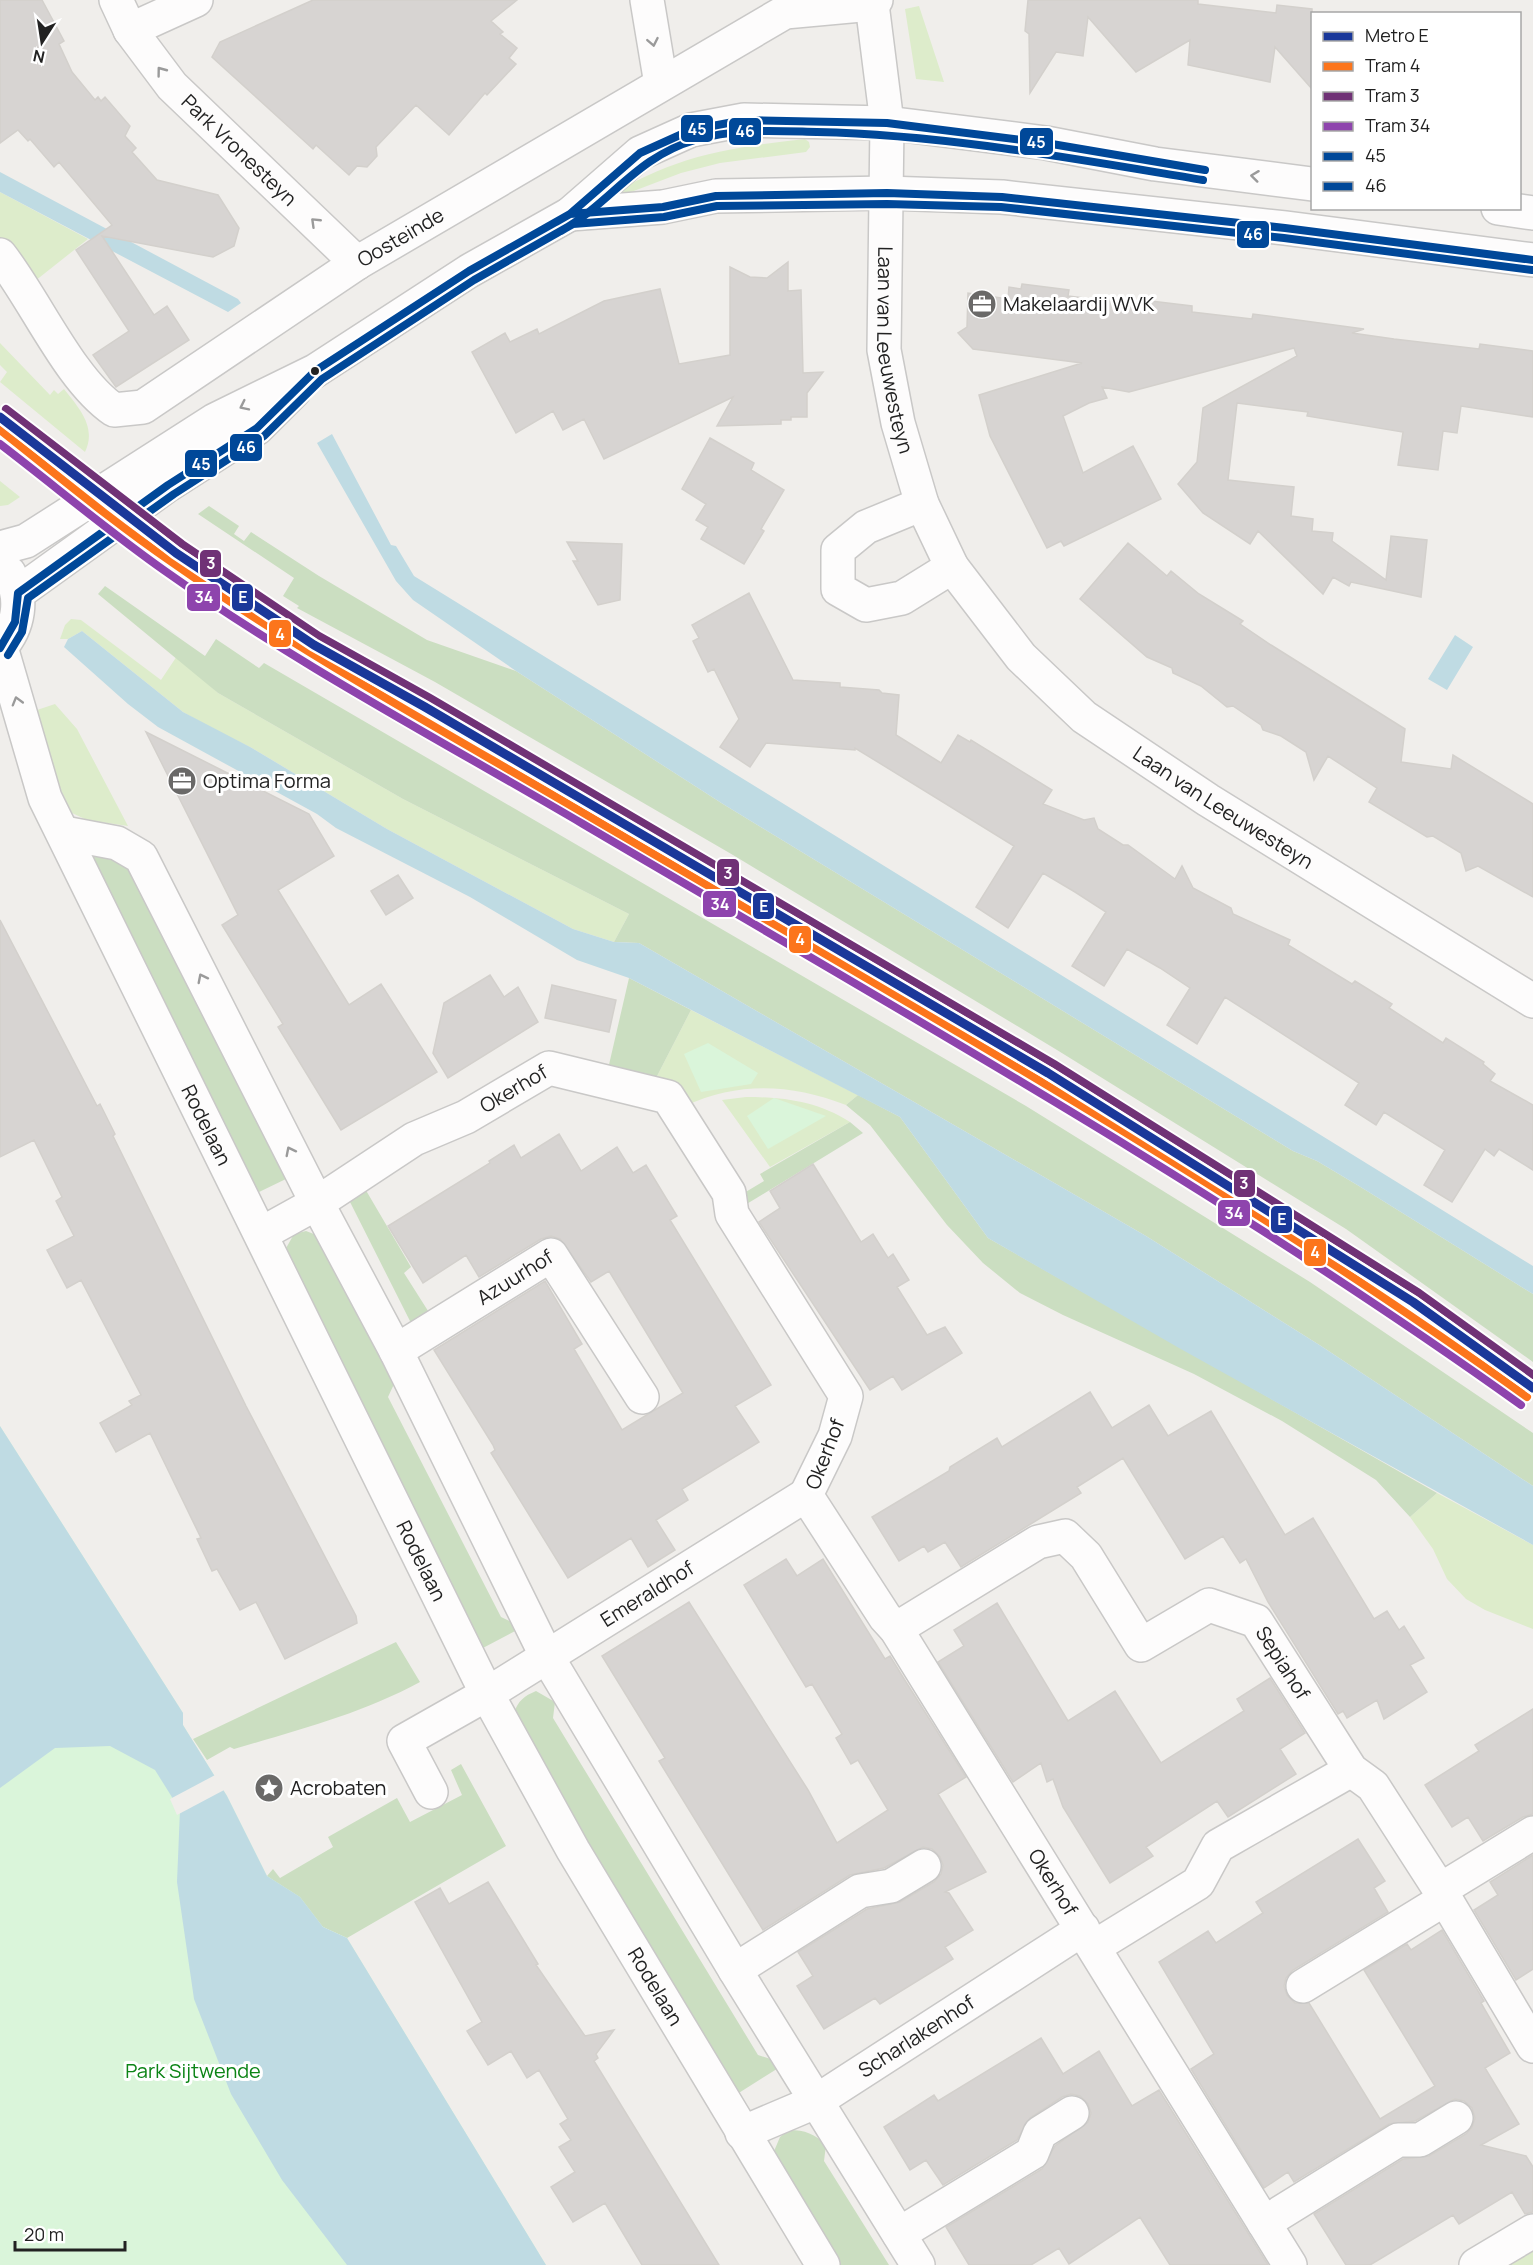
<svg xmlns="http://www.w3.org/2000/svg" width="1533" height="2265" font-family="Manrope,sans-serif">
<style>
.grass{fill:#ddeccb}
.forest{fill:#cbdec1}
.park{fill:#daf5da}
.water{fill:#bfdbe3}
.pier{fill:#f0eeeb}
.building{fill:#d7d4d2;stroke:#d3d0cc;stroke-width:1.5}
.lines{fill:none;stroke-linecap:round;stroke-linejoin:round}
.minor-casing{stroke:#c9c8c7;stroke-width:36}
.minor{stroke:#fdfcfc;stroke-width:33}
.bus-1-casing{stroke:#fff;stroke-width:12}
.bus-2-casing{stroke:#fff;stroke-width:12}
.bus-1{stroke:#004899;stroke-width:8}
.bus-2{stroke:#004899;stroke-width:8}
.tram-1-casing{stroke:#fff;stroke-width:12}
.tram-2-casing{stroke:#fff;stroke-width:12}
.tram-3-casing{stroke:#fff;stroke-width:12}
.tram-1{stroke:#fc751c;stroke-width:8}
.tram-2{stroke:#703276;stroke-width:8}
.tram-3{stroke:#8e44ad;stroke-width:8}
.metro-1-casing{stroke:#fff;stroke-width:14}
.metro-1{stroke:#1a389a;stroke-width:9}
.oneway{stroke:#9a9a9a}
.bus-dot{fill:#222;stroke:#fff;stroke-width:2}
.labels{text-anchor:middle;stroke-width:6;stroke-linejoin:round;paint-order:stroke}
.street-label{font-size:20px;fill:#222;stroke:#fff}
.poi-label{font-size:20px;fill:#222;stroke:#fff;text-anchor:start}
.park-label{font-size:20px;fill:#0c8416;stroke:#fff}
.line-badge{stroke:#fff;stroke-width:2}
.badge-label{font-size:16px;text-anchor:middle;font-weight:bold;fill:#fff}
</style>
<rect width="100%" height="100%" fill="#f0eeeb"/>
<path class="grass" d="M919,6L944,82L916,79L905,9Z
M805,139L809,142L810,147L806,152L720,163L681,173L605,202L600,198C625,187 650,173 676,164C718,149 761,144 805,139Z
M0,192L88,239L35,281L0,238Z
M0,343L50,395L54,390L58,394L64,389C79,408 97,427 85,452L0,382L7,372L0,365Z
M0,481L20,497L8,505L0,506Z
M71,619L81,620L161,680L177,656L218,693L403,799L629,914L614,942L573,929L387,829L252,748L209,727L183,712L82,631L68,639H60L65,625Z
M55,704L77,729L128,826L87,820L72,813L40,746L31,712Z
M691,1010L858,1095L846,1105C791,1084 739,1081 685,1106L655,1080Z
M746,1097C783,1097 817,1101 850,1122L770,1167L722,1100Z
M1437,1493L1533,1545V1629L1485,1610L1466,1599L1447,1579L1433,1549L1410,1517Z
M1533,2247V2265H1504Z"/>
<path class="forest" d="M209,506L239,526L234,534L244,541L251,532L319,576L427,640L516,671L723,804L1293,1151L1317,1161L1359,1186L1533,1294V1362L1346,1229L1057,1050L733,855L435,682L297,608L299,606L283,596L294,578L198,514Z
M105,586L205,656L216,639L259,668L264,663L1026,1106L1310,1282L1533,1433V1486L1321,1346L1146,1236L639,943L614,942L629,914L403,799L218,693L98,594Z
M91,852L132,866L288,1178L257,1193Z
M629,978L691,1010L655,1080L608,1069Z
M858,1095L900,1117L988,1238L1437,1493L1410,1517L1376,1480L1282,1421L1194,1374L1063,1315L1020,1293L983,1263L947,1225L870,1125L846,1105Z
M850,1122L863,1133L745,1205L739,1196L764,1181L760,1174Z
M364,1187L411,1267L404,1273L430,1314L412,1325L348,1198Z
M306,1231L319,1236L395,1382L388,1397L501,1617L514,1623L517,1630L481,1649L285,1250L294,1234Z
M396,1642L420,1682C361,1714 298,1730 234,1749L230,1747L207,1760L193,1739Z
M536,1691L555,1702L553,1718L758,2055L777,2061L780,2067L734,2096L582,1838L514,1713C518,1701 524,1696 536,1691Z
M461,1764L506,1846L347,1938L323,1927L267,1876L273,1869L280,1878L333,1847L328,1837L397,1798L410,1822L462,1795L451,1770Z
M789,2130C805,2130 815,2134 826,2145L824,2161L889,2265H840L772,2156L780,2137Z"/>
<path class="park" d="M708,1043L758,1073L751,1084L701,1092L684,1054Z
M774,1098L826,1116L768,1149L747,1116Z
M0,1426L183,1713V1725L227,1796L267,1876L300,1897L323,1927L347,1938L546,2265H0Z"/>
<path class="water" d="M0,172L238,299L241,303L228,312L0,192Z
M332,434L391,545L396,546L414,576L1533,1266V1294L1359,1186L1317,1161L1293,1151L723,804L516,671L413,600L396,581L317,443Z
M82,631L183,712L252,748L387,829L573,929L614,942L639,943L1146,1236L1321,1346L1533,1486V1545L1179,1348L988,1238L900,1117L629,978L577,960L470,897L336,828L317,814L158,727L128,704L64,647L68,639Z
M1455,635L1473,647L1447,690L1428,679Z
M0,1426L183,1713V1725L227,1796L267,1876L300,1897L323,1927L347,1938L546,2265H347L282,2180L231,2094L194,1999L177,1882L180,1810L155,1770L110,1746L55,1748L0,1788Z"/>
<path class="pier" d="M217,1774L226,1789L177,1815L170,1799Z"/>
<path class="building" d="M0,0H42L64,41L59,44L72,72L95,100L98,97L101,101L105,97L130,126L125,136L136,148L132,152L157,180L218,195L239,228L234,246L213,257L102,236L154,315L167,306L189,340L116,387L93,355L129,331L76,250L112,225L59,162L54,167L30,139L28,141L18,130L0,143Z
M313,0H517L491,21L503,32L500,34L517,48L509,58L516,64L487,95L485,93L449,135L416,105L376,147L377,156L367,167L357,166L349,175L316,145L313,149L212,57L220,42Z
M1028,0H1198V4L1276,13L1277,5L1312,9V89L1275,47L1270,82L1188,65L1190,40L1136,72L1088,17L1083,56L1056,52L1030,93L1029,34L1025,31Z
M788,262V291L801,290L803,373L823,372L807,393V417H791V420H781V424L717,426L733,397L604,459L584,419L563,430L553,411L516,433L472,352L505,333L510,342L537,329L539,334L604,301L660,289L679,364L730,355V267L750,277L767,278Z
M1022,284L1069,290L1068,296L1142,305L1143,300L1192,306V312L1252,319L1253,314L1364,329L1352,333L1394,339L1479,349L1480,344L1533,351V417L1461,406L1457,433L1443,431L1438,470L1398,465L1403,432L1307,416L1308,412L1237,403L1228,480L1294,487L1291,516L1313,519L1312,531L1333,533L1332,541L1386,580L1391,536L1427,540L1421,597L1351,582L1349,586L1333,577L1323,594L1258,531L1250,544L1203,513L1178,484L1197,462L1203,408L1297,356L1294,348L1129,392L1102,387L1107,398L1089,403L1063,416L1083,473L1133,446L1161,499L1064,546L1061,541L1047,548L990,436L979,395L1082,363L973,349L958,333L967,327L968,293L1008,299L1009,287L1021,289Z
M710,438L754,463L751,470L784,490L761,529L764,531L744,564L701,539L708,527L696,520L706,504L682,489Z
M567,542L622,544L620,600L598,605L573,561H578Z
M1128,543L1167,576L1171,571L1199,594L1243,621L1240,624L1271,645L1405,729L1401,762L1451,769L1453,755L1533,804V897L1478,866L1466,871L1461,853L1433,836L1427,837L1369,802L1377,788L1328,756L1314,780L1306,752L1281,736L1263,730L1261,725L1233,706L1227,707L1201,686L1173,673L1172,668L1147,657L1080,599Z
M749,593L793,680L840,683V687L879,690L882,693L899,695L896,735L941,763L958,735L970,742L971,740L1052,790L1043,804L1084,820L1094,818L1098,829L1123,845H1128L1175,879L1182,866L1193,888L1231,908L1233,914L1290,940L1288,945L1352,984L1355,981L1392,1004L1389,1008L1443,1043L1446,1038L1484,1062L1483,1064L1495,1074L1490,1081L1533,1105V1170L1499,1149L1494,1156L1485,1149L1452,1202L1424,1185L1445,1150L1384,1112L1376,1125L1345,1105L1359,1083L1225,997L1197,1044L1167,1025L1190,988L1160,968L1127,949L1104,986L1072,966L1106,912L1075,892L1043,873L1008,928L976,907L1014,846L938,799L855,748V750L766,743L750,767L720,747L739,719L714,669L708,672L693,641L699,638L692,625Z
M146,732L309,814L334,856L278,890L349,1005L381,984L437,1072L341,1130L278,1027L283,1024L222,925L238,915Z
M398,875L413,898L386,915L371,891Z
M0,920L97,1106L100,1104L115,1134L113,1136L246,1406L356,1616L357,1623L285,1659L256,1602L240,1610L217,1569L212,1571L197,1539L201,1538L150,1433L116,1452L100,1423L132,1405L129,1401L141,1395L81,1280L67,1288L47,1250L74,1236L56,1201L62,1197L34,1140L0,1157Z
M490,975L504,997L518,987L538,1022L448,1078L433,1053L444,1003Z
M552,985L616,1000L609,1032L545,1018Z
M559,1134L581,1171L617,1147L633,1173L646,1165L677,1216L670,1220L771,1385L735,1406L759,1442L682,1489L688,1500L656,1520L675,1550L648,1567L631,1538L568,1578L491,1453L495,1450L493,1445L434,1350L545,1281L582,1344L574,1349L622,1430L683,1393L609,1271L591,1282L560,1239L551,1236L541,1239L479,1277L466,1255L423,1283L388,1226L490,1163L489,1161L514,1145L521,1158Z
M813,1164L861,1242L873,1234L888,1258L893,1254L909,1280L897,1287L927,1335L945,1327L962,1353L902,1390L893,1376L870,1390L759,1222L780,1208L770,1191Z
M1090,1392L1112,1428L1149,1405L1168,1436L1211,1411L1285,1535L1313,1518L1374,1619L1387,1611L1399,1630L1404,1626L1424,1658L1410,1665L1427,1692L1384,1719L1377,1700L1347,1718L1343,1711L1338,1714L1268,1602L1246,1559L1240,1563L1223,1536L1185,1559L1123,1458L1077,1487L1081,1493L961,1567L945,1542L928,1552L924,1546L899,1561L872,1517L949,1471L950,1467L997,1438L1002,1447Z
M786,1559L797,1576L823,1559L885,1659L890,1656L906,1682L966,1777L938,1794L986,1872L945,1892L949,1893L973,1930L945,1947L953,1959L880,2004L875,1998L824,2029L797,1986L813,1976L798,1952L867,1909L900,1902L934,1882L941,1874L943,1865L940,1857L932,1849L923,1847L884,1868L850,1875L763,1930L659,1761L665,1758L602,1656L689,1602L808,1790L837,1843L888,1810L858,1760L851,1764L836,1738L842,1734L812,1684L806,1687L744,1585Z
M997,1603L1068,1721L1115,1691L1161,1763L1244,1711L1237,1699L1270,1678L1305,1733L1280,1749L1296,1774L1228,1817L1217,1801L1146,1847L1153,1856L1110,1883L1063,1807L1053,1779L1047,1782L1041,1763L1013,1782L938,1662L964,1646L954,1630Z
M1533,1709V1814L1523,1817L1483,1841L1468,1817L1452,1827L1425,1785L1479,1751L1475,1745Z
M1358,1839L1385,1881L1374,1888L1388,1912L1293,1970L1286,1978L1284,1986L1287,1995L1295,2003H1309L1380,2119L1435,2086L1364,1970L1407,1944L1411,1950L1442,1930L1484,2001L1481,2003L1510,2053L1485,2068L1519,2124L1481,2145L1526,2156L1533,2167V2212L1525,2214L1512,2192L1459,2224L1453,2215L1370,2265H1346L1314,2214L1403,2159L1429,2156L1466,2134L1472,2127L1475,2118L1472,2108L1464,2101L1455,2099L1415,2121L1389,2124L1294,2182L1288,2172L1264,2188L1191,2069L1214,2054L1159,1962L1208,1931L1216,1943L1263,1913L1256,1902Z
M1533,1855V1969L1516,1980L1474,1910L1498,1895L1490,1882Z
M488,1882L538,1964L536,1965L585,2036L614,2030L596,2054L598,2058L594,2061L719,2265H642L605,2203L573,2222L551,2187L575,2172L559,2147L571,2140L560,2124L568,2119L539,2070L527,2078L511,2051L488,2065L467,2031L482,2022L415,1902L440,1888L449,1904Z
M1041,2038L1063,2074L1099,2051L1132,2106L1159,2090L1268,2265H1170L1140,2217L1069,2264L1059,2248L1031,2265H969L946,2227L1042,2169L1055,2146L1088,2122L1091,2113L1088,2104L1080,2096L1071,2094L1062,2097L1030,2118L1017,2140L943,2185L926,2160L910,2170L884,2127L934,2095L938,2101Z"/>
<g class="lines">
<g class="minor-casing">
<g id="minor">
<path id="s1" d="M116,0L130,30L172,86L357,263"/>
<path d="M647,0L661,84"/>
<path id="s2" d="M872,4L887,123L884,350L898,423L922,504L952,567L1021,657L1084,717L1208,800L1533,1001"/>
<path d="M130,30L196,0"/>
<path d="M1498,208L1533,213"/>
<path d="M570,214L663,207L716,196L887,193L1002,197L1285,228L1533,260"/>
<path id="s3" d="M0,255C36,301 69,379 114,410L143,407L357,263L785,12L872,4L876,0"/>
<path d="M922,504L866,527L838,550V589L866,605L902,598L952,567"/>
<path d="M0,548L26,541L215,420L315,371L469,271L570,214L640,153L691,130L744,120L887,123L1046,143L1155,164L1312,184"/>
<path d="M18,593L168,485L257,428L294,391"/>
<path id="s4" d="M1,647L45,798L487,1694L573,1850L823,2265"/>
<path d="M0,648C19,627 24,598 9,573"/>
<path d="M64,833L117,843L141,857L317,1203L396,1351L546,1655L735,1970L918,2265"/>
<path id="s5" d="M261,1234L317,1203L414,1139L466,1117L549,1068L668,1097L729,1193L732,1214L846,1396L835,1436L806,1495L885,1617L896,1629L1290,2265"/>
<path id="s6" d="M396,1351L551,1255L642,1397"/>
<path id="s7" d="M896,1629L1038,1542L1065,1536L1086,1556L1141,1645L1209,1605L1256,1621L1351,1770L1373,1786L1440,1890L1533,2046"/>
<path id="s8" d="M431,1792L404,1741L487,1694L806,1495"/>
<path d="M1440,1890L1533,1833"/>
<path d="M1094,1947L1198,1883L1218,1846L1351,1770"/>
<path d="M735,1970L860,1891L891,1886L924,1866"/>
<path d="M1303,1986L1445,1899"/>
<path id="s9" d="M742,2133L815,2102L1083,1929"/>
<path d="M1264,2223L1398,2140H1420L1456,2118"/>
<path d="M899,2234L1032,2153L1040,2133L1072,2113"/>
<path d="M1476,2265L1533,2231"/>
</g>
</g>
<use href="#minor" class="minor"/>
<g class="bus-1-casing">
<path id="bus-1" d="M556,222L570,214L640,153L691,130L744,120L887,123L1046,143L1205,170
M0,648L15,622L18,593L168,485L257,428L315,371L469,271L570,214L663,207L716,196L887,193L1002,197L1285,228L1533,260"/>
</g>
<g class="bus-2-casing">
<path id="bus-2" d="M561,231C611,203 636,157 695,140C735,128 776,131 817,132C947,135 1075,159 1203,180
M8,655L22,632L28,598L174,494L264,436L322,379L474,280L573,224L664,217L717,206L887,204L1001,207L1284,238L1532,270"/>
</g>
<use href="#bus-1" class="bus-1"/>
<use href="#bus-2" class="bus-2"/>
<g class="tram-1-casing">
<path id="tram-1" d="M0,430C57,475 113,522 173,563C307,657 451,735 592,818C908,1003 1229,1183 1527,1397"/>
</g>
<g class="tram-2-casing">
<path id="tram-2" d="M6,409L182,544L319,636L430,698L1054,1064L1419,1293L1533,1375"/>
</g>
<g class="tram-3-casing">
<path id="tram-3" d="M0,444C55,486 108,531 165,571C298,665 442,741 583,824C899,1010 1222,1191 1521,1405"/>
</g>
<use href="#tram-1" class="tram-1"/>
<use href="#tram-2" class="tram-2"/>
<use href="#tram-3" class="tram-3"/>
<g class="metro-1-casing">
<path id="metro-1" d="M0,417L176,553L314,645L425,707L1048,1073L1413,1302L1533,1388"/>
</g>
<use href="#metro-1" class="metro-1"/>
</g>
<defs><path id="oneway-chevron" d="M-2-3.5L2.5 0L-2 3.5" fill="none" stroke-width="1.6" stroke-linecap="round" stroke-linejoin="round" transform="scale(1.5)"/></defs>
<g class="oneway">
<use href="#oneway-chevron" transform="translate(653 42) rotate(79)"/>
<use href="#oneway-chevron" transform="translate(161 71) rotate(-127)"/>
<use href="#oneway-chevron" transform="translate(1255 176) rotate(-173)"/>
<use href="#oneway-chevron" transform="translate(315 222) rotate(-136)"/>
<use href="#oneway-chevron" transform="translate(244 406) rotate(154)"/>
<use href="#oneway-chevron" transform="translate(17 701) rotate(-106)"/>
<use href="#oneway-chevron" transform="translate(202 978) rotate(-117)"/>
<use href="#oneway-chevron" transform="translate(290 1151) rotate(-117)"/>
</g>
<defs>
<g id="office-disc" transform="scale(1.5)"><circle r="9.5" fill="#6a6968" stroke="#fff"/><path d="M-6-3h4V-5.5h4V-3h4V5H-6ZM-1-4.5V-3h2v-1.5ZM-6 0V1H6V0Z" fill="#fff"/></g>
<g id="sight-disc" transform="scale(1.5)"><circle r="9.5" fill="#6a6968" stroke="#fff"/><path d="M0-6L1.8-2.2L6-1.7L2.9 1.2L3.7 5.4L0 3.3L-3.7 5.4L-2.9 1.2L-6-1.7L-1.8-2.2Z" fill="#fff"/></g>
</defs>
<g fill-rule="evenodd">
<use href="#office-disc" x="982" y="304"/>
<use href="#office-disc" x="182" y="781"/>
<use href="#sight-disc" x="269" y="1788"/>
</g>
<circle class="bus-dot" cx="315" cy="371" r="5"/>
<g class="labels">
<g class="street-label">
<text dy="7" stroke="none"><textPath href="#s1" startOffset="196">Park Vronesteyn</textPath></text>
<text dy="7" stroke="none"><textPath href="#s3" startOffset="531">Oosteinde</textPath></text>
<text dy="7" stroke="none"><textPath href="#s2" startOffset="348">Laan van Leeuwesteyn</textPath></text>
<text dy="7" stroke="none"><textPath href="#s2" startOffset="942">Laan van Leeuwesteyn</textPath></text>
<text dy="7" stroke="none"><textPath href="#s5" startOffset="292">Okerhof</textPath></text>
<text dy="7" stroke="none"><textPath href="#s4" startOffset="522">Rodelaan</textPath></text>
<text dy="7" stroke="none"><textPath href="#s6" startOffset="140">Azuurhof</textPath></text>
<text transform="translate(825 1454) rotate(-69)" y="7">Okerhof</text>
<text dy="7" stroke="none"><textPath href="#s4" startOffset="1008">Rodelaan</textPath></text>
<text dy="7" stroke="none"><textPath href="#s8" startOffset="342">Emeraldhof</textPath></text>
<text dy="7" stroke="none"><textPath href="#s7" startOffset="506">Sepiahof</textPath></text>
<text dy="7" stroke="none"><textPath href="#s5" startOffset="1372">Okerhof</textPath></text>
<text dy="7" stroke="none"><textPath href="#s4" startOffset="1494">Rodelaan</textPath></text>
<text dy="7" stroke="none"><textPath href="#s9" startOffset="200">Scharlakenhof</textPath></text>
</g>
<g class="poi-label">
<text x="1003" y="311">Makelaardij WVK</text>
<text x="203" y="788">Optima Forma</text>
<text x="290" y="1795">Acrobaten</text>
</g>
<g class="park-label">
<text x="193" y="2078">Park Sijtwende</text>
</g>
</g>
<g class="line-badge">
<rect x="680" y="114" width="34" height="29" rx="6" fill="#004899"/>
<rect x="728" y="117" width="34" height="29" rx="6" fill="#004899"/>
<rect x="1019" y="127" width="35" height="29" rx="6" fill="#004899"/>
<rect x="1236" y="220" width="34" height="29" rx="6" fill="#004899"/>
<rect x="229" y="433" width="34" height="29" rx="6" fill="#004899"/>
<rect x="184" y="449" width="34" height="29" rx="6" fill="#004899"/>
<rect x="199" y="549" width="23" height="29" rx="6" fill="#703276"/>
<rect x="186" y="583" width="35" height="29" rx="6" fill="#8e44ad"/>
<rect x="231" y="583" width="23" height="29" rx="6" fill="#1a389a"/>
<rect x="268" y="619" width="24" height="29" rx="6" fill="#fc751c"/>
<rect x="716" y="858" width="24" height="29" rx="6" fill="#703276"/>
<rect x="702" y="890" width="35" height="28" rx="6" fill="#8e44ad"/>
<rect x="752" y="892" width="23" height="28" rx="6" fill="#1a389a"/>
<rect x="788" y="925" width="24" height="29" rx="6" fill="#fc751c"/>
<rect x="1233" y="1169" width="23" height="29" rx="6" fill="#703276"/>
<rect x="1217" y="1199" width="34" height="28" rx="6" fill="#8e44ad"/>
<rect x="1270" y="1205" width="23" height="29" rx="6" fill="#1a389a"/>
<rect x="1303" y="1238" width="24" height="29" rx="6" fill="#fc751c"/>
</g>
<g class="badge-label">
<text x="697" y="135">45</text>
<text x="745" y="137">46</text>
<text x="1036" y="148">45</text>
<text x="1253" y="240">46</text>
<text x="246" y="453">46</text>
<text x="201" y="470">45</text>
<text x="211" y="569">3</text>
<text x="204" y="603">34</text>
<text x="243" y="603">E</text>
<text x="280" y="640">4</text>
<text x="728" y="879">3</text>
<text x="720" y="910">34</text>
<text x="764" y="912">E</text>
<text x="800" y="945">4</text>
<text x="1244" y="1189">3</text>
<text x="1234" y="1219">34</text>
<text x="1282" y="1225">E</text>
<text x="1315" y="1258">4</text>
</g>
<rect x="1311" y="12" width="210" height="198" fill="#ffffff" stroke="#a7a7a7" stroke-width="1.5"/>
<rect x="1323" y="32" width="30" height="9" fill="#1a389a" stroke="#a7a7a7" stroke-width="1.5"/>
<text x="1365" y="42" font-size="18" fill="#222222">Metro E</text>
<rect x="1323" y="62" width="30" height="9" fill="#fc751c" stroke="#a7a7a7" stroke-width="1.5"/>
<text x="1365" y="72" font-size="18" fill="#222222">Tram 4</text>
<rect x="1323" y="92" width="30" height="9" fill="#703276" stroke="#a7a7a7" stroke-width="1.5"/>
<text x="1365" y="102" font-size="18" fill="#222222">Tram 3</text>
<rect x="1323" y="122" width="30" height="9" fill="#8e44ad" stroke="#a7a7a7" stroke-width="1.5"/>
<text x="1365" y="132" font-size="18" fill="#222222">Tram 34</text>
<rect x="1323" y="152" width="30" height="9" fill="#004899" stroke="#a7a7a7" stroke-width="1.5"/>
<text x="1365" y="162" font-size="18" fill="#222222">45</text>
<rect x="1323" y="182" width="30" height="9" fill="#004899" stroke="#a7a7a7" stroke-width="1.5"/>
<text x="1365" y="192" font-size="18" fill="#222222">46</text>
<g transform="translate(42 42) rotate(192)" stroke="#ffffff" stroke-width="4.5" paint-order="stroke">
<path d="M0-4.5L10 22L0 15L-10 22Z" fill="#222222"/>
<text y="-9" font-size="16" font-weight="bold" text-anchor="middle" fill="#222222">N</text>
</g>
<path d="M15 2241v9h110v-9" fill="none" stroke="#222222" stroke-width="3"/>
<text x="24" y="2241" font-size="18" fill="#222222" stroke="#ffffff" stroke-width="4.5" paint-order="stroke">20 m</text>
</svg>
